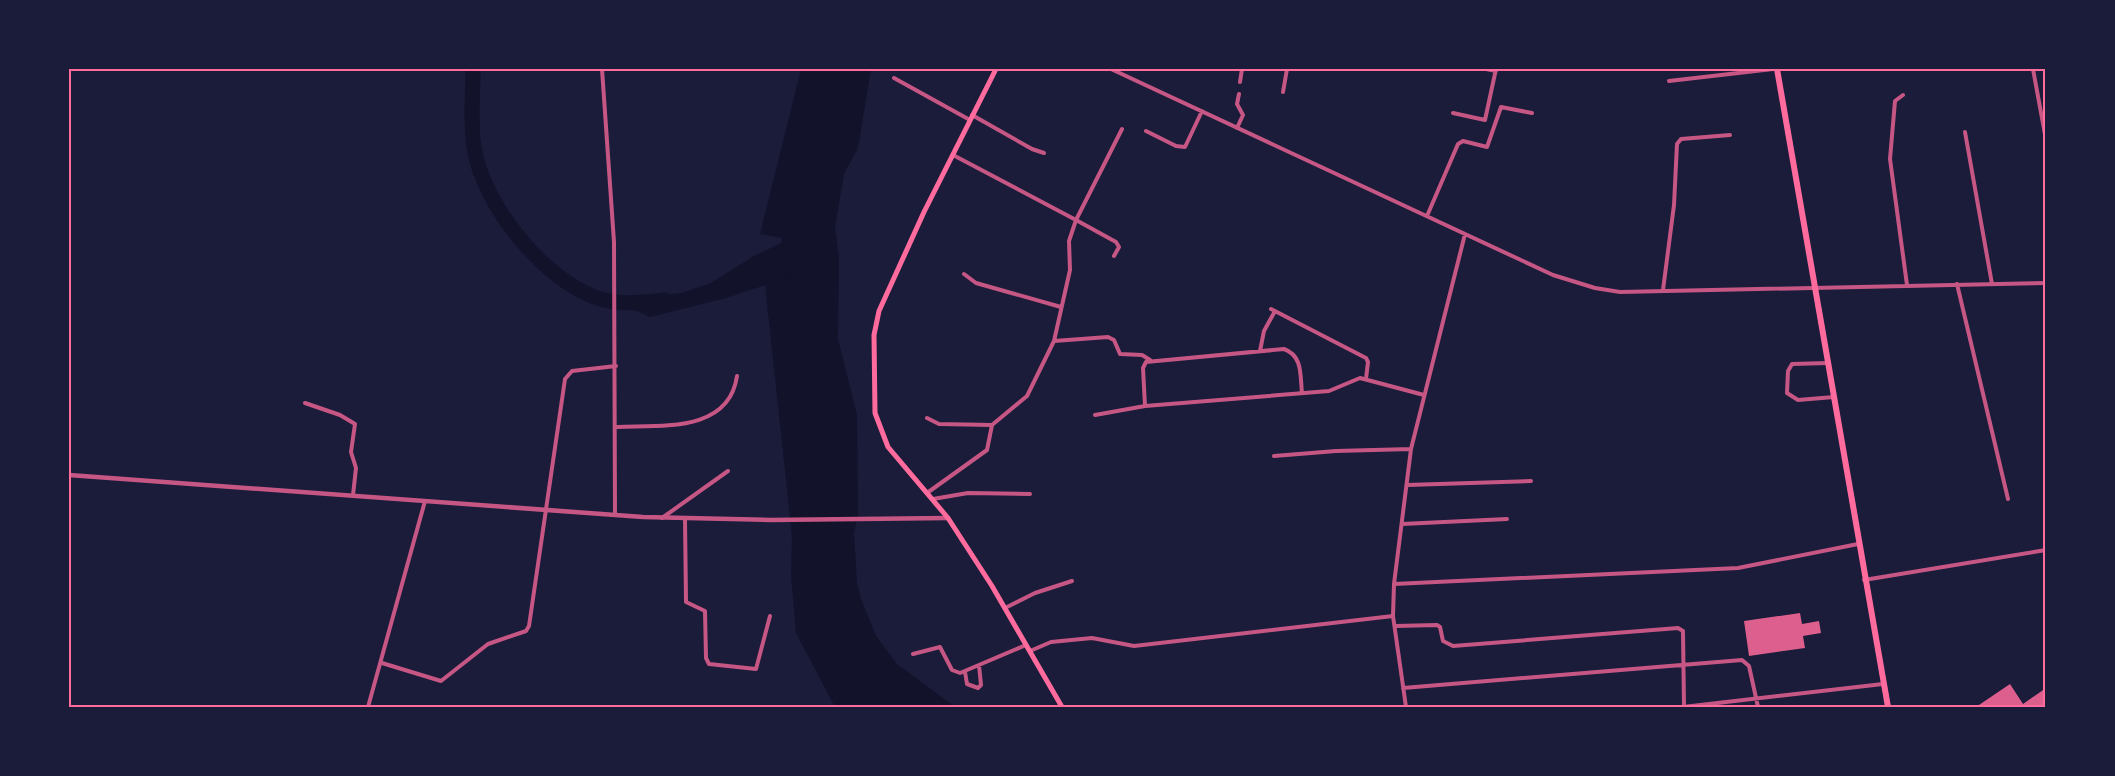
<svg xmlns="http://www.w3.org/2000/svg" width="2115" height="776" font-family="Signika,sans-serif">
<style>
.water{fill:#12122b}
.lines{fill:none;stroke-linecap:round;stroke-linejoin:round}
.river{stroke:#12122b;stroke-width:15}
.building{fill:#dd5f8e}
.minor{stroke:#c65784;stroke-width:4}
.tertiary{stroke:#c65784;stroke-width:4.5}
.secondary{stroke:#ff6b9d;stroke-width:5}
.trunk{stroke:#ff6b9d;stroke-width:6}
.neatline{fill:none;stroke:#ff6b9d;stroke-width:2}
</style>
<rect width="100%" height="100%" fill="#1b1b3a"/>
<path class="water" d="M801,69H871L858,148L844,174L835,227L839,258L838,339L857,415L858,515L854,533L857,583L861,599L876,636L897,664L955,707H835L796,633L791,573L792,536L764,275L752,279L726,298L650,317L635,310L649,297L681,293L711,283L754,256L781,243L782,238L760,234Z"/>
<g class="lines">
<path class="river" d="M473,69C473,94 470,122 474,147C482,206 553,294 614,302C630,304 649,302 665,300
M727,290L784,271"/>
</g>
<path class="building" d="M1800,613L1802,624L1819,621L1821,633L1803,636L1805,648L1749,656L1744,621Z
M2010,684L2023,704L2046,688V707H1976Z"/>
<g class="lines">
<path class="minor" d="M602,69L614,242L615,515
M1111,69L1553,275L1595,288L1620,292L2046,283
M1486,69L1496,71
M2033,69L2046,140
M894,78L970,120
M1669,81L1773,69
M1240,82L1242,69
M1283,92L1287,69
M1903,95L1895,101L1890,159L1907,285
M1453,113L1485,120L1496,69
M972,115L1032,149L1044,153
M1237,128L1243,115L1237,104L1239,94
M1146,131L1176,146L1185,147L1202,111
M1965,132L1992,284
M1427,216L1458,144L1463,141L1487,147L1501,107L1532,113
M1114,256L1119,247L1116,242L1076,220L1122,129
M964,274L976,283L1061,307
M1957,284L2008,499
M1663,290L1674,205L1677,144L1681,139L1730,135
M1271,309L1366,358L1368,362L1366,379
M1054,341L1108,337L1114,340L1120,354L1142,355L1150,360
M1260,351L1264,331L1275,311
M1828,363L1792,364L1788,371L1787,393L1798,400L1834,397
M305,403L340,415L355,424L351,452L356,468L353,495
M1145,406L1143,368L1146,362L1284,349C1303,356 1300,375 1302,393
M1095,415L1145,406L1329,391L1360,378L1424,395
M927,418L939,424L992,425
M617,427C661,425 729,433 737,376
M1274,456L1336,451L1411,449
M1407,485L1531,481
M927,493L987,450L992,425L1027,396L1054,341L1070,270L1069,241L1076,220L953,155
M933,499L968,493L1030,494
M662,518L728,471
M685,519L686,602L705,611L706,658L709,664L756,669L770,616
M1402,524L1507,519
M1864,580L2046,550
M1394,584L1738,568L1858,544
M1005,608L1035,593L1072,581
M1395,626L1437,625L1440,627L1443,641L1453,646L1678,628L1683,631L1684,707
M1030,651L1051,642L1092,638L1134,646L1393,616
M913,654L940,647L952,670L960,673L1026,645
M382,663L441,681L488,644L526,631L529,626L565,379L572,371L616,366
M965,672L967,684L978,688L981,685L979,665
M1403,688L1742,660L1749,666L1758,707
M368,707L425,501
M1406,707L1393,616L1394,584L1411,449L1465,234
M1683,707L1883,684"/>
<path class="tertiary" d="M69,475L643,517L770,520L948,518"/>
<path class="secondary" d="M996,69L924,212L879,311L874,335L875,413L888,447L948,518L992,586L1062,707"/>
<path class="trunk" d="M1777,69L1888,707"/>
</g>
<rect width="2115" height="776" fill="none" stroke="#1b1b3a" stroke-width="141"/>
<rect x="70" y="70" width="1974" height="636" class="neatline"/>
</svg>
